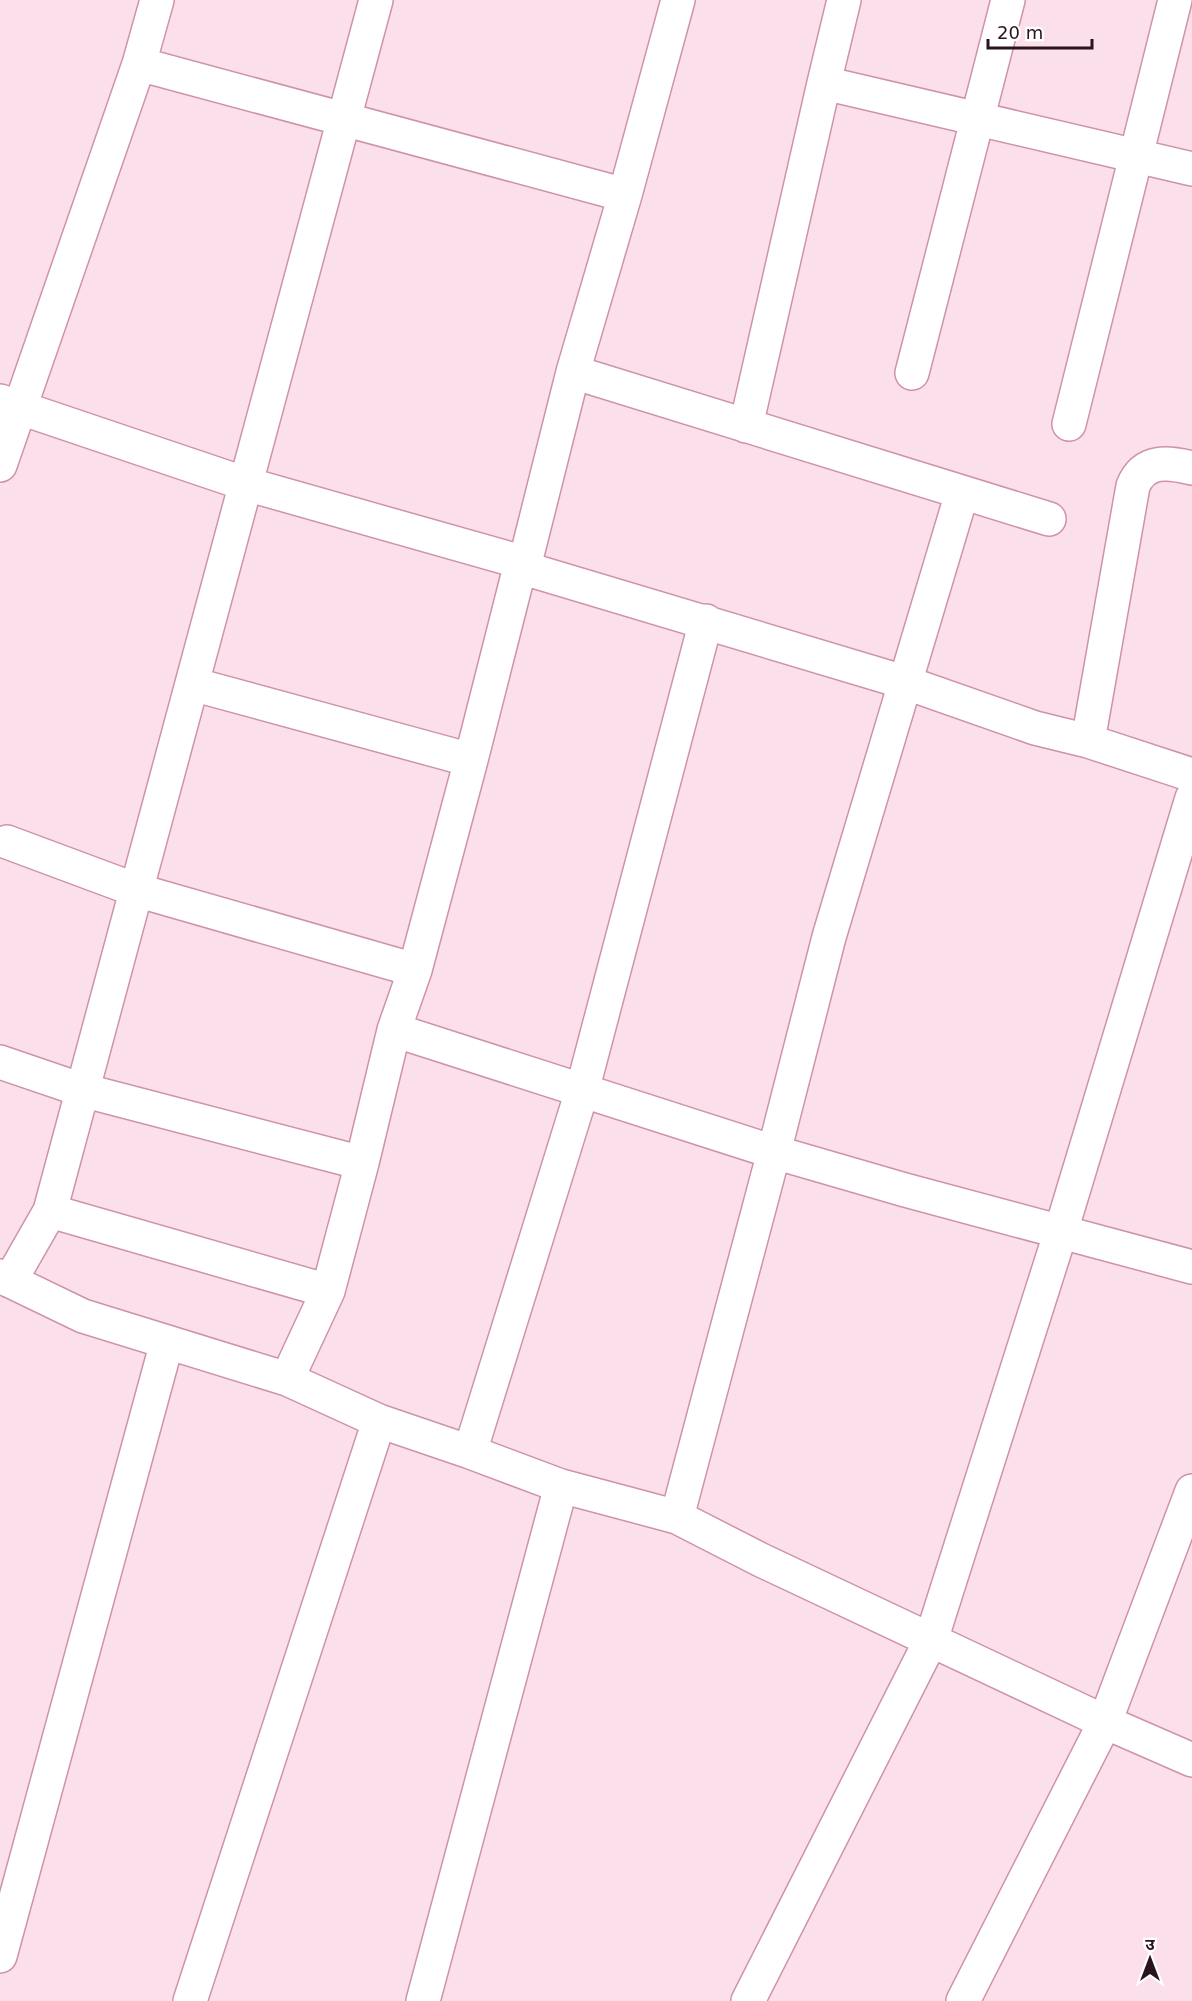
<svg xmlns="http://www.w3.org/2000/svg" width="1192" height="2001" font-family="'DejaVu Sans','Noto Sans Devanagari',sans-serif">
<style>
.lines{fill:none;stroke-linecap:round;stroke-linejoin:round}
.minor-casing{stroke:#cf92ad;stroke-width:36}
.minor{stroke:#fff;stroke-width:33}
</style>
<rect width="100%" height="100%" fill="#fbe0eb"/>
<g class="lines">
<g class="minor-casing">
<path id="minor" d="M139,64L625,195
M824,83L1192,169
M573,372L1049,519
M912,373L1008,0
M0,401L246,484L525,563
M1069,424L1175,0
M746,426L824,83L844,0
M0,465L139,64L157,0
M520,567L904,682L1035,728L1088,741L1192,775
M192,684L471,760
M1088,741L1133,486C1144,459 1168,462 1192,468
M7,842L136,890L415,970
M394,1030L774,1152L905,1190L1192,1267
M0,1062L82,1090L362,1163
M50,1211L328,1291
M0,1276L83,1316L287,1379L379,1421L470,1452L561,1486L677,1517L761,1560L1105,1722L1192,1760
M10,1281L50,1211L376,0
M287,1379L328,1291L362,1163L394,1030L415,970L471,760L520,567L525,563L573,372L625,195L678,0
M470,1452L582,1091L706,621
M677,1517L774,1152L829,937L962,493
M0,1956L167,1342
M190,2001L379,1421
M423,2001L561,1486
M748,2001L931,1640L1061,1231L1192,798
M963,2001L1105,1722L1192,1491"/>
</g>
<use href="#minor" class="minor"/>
</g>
<g transform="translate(1150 1959)" stroke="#ffffff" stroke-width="4.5" paint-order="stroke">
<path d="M0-4.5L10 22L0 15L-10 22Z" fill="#29131d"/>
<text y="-9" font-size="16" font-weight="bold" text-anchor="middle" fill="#29131d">उ</text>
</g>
<path d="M988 39v9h104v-9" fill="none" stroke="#29131d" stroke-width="3"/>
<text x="997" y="39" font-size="18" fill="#29131d" stroke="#ffffff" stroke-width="4.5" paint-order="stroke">20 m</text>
</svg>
